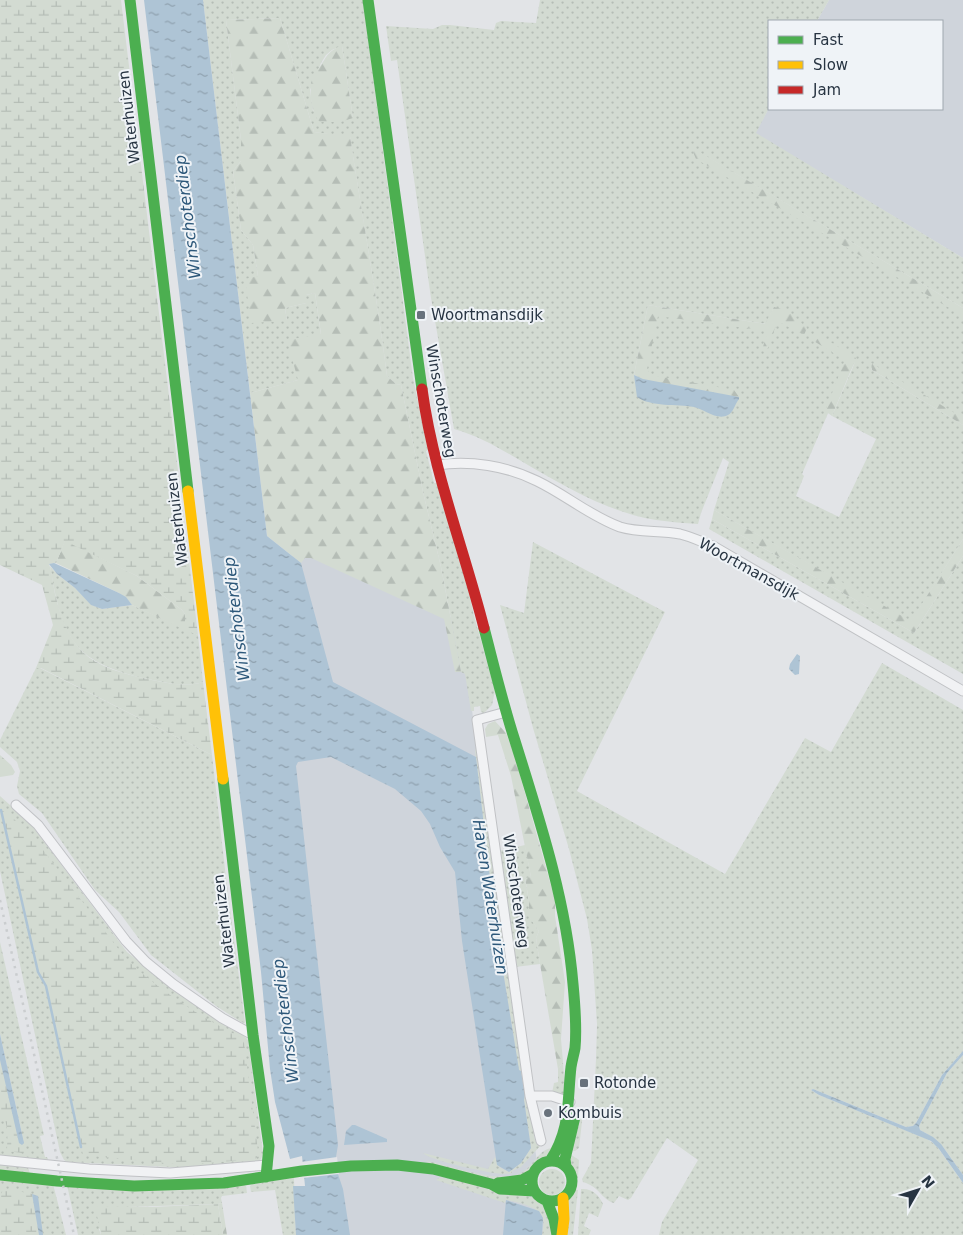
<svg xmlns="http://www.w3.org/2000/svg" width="963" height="1235" font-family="'DejaVu Sans',sans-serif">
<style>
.built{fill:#cfd4db}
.grass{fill:url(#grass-dots);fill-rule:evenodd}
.forest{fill:url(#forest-firs)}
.wetland{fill:url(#wetland-marsh)}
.water{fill:url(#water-ripples)}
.pier{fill:#e2e4e7}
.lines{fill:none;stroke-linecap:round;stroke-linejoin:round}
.stream{stroke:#aec4d5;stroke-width:2.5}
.street-casing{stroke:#c0c2c5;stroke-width:11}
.street{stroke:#f1f2f4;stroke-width:9}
.fast{stroke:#4caf50;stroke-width:11}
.slow{stroke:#ffc107;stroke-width:11}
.jam{stroke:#c62828;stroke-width:11}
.rail{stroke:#cacdcf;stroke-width:2.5;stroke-dasharray:2.5 5;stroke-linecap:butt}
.poi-dot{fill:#68727c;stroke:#eff3f7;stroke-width:2}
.labels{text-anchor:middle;stroke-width:4;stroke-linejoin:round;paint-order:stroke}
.street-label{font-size:15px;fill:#273442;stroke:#eff3f7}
.poi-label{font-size:15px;fill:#273442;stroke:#eff3f7;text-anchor:start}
.water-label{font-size:16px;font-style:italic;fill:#2d587a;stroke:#eff3f7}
</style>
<defs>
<pattern id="grass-dots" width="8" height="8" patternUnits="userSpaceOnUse" patternTransform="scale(1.25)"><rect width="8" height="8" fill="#d3dbd2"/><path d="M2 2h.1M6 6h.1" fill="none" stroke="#b5bdb6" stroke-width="1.8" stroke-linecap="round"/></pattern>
<pattern id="forest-firs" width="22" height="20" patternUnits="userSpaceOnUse" patternTransform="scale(1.25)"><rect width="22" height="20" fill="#d3dbd2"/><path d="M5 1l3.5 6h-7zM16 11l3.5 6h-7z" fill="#b5bdb6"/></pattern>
<pattern id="wetland-marsh" width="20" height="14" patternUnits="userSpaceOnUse" patternTransform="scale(1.25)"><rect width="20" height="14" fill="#d3dbd2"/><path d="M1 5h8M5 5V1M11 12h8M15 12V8" fill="none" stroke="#b5bdb6"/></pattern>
<pattern id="water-ripples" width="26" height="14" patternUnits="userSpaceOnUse" patternTransform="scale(1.25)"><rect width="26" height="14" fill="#aec4d5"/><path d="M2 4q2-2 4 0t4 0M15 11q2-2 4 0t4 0" fill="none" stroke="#8ea0ae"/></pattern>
</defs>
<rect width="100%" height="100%" fill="#e2e4e7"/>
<path class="built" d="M829,0H963V258L755,133L769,108L942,109V21H817Z
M293,548L457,620L467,670L497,909L537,1161L529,1170L527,1182L532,1197L543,1205L545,1235H334L283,750Z"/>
<path class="grass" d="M203,0H363L413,378L428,450L426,451L434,483H437L464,568L474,616L495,691L492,705L484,713L481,712L480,706L474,707V711H471L465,674L461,672L441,567L423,492L401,385L396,384L387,376C377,296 362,216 350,137L314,132L280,18L226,20L241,140V161L233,171L241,230L253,245L258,276L287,321L285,308L306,303V295L315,293L321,335L298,380L250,393ZM342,46L353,118L313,111L310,90L321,63L326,55L332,50Z
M540,0H829L817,21H769V108L756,133L963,258V308L692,148L963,313V420L871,368L872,370L963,425V539L911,622L714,510L729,462L723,458L701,513L698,524C684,523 670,522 656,520C612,513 571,490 533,468C507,453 483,437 454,429L431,298L397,60L391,61L386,26L433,29L442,25H450L494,30L496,23L501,21L536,23ZM648,305L766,324L774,307L770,328L654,309L636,382L634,375ZM855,362L832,416L876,439L839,517L796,496L804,476L802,474L829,411Z
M712,519L914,633L963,556V674L709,529Z
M533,542L665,612L577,791L725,874L805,738L831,752L882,663L963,710V1051L942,1075L916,1123L913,1126L906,1127L813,1089L811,1090L819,1095L927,1139L936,1145L963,1183V1235H659L662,1222L698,1160L667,1138L631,1198L628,1200L619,1196L614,1203C601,1199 600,1187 583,1182L582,1179L591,1163L596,1059L597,1024L592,950L587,919L569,849L533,728L500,605L524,613Z
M50,566L57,574L75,588L92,605L102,609L132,605L198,635L203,682C184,688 163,682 143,678C71,661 62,636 50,566Z
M36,668H40L212,755L226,878L245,1023L241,1022L216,1006L151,955L119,912L95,890L42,813L19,794L17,786L20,771L17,762L0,747V740Z
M477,746L535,1140L540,1141L541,1145L521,1167L512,1171V1173L503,1174C489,1173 431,1161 423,1153L488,1169L495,1157L499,1167L509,1172L521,1163L531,1148L524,1100L525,1094L521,1072L519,1070L495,922L475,751Z
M0,796L30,823L127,952L186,999L231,1029L242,1034L248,1040L263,1153L261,1159L257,1163L190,1168L67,1162L64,1160L60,1152L0,871Z
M525,845L531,877L525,879L529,901V916L539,931L536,938L540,964L515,967L499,851Z
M0,942L44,1135L40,1136L45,1157H47L48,1161L26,1160L32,1181L53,1184L66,1235H0V1048L24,1143L0,1034Z
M963,1055V1175C948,1155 944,1142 920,1130L919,1126L947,1073Z
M563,1062L565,1091L562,1096L552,1093L554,1083L558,1082V1069Z
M581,1112L583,1113L579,1148L575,1151L570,1150L579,1126Z
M552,1148L547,1156L537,1161L525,1174L499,1180L430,1164L426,1161C451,1165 502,1186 523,1172C534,1165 538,1150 552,1148Z
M570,1154L579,1160L578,1179L571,1166Z
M539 1182a13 13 0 1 1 26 0a13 13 0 1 1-26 0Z
M440,1177L532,1197L545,1207L553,1235H542C543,1230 544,1224 543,1219C541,1207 517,1202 506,1200L505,1203L436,1180Z
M294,1178L296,1235H283L275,1190L251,1192L250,1186L253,1183Z
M243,1184L246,1186L247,1193L222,1196L221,1198L222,1203L218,1204L127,1207L99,1229L101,1235H78L67,1185Z
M575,1189L578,1190L573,1235H567V1203Z
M581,1189C592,1188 599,1195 603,1204L598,1217L589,1213L584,1226L591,1230L589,1235H578Z"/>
<path class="forest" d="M280,18L314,132L350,136C362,216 377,296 387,376L396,384L401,385L423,492L441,567L461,672H455L444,619L311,558H305L301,563L267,536L250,393L298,380L287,340L321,334L315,293L306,295V303L285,308L287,321L251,323L245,279L258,276L253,245L241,230L233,171L241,161V140L226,20Z
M340,46H342L353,118L340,122H320C310,113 308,85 314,74C315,70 317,71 319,68C327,57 326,53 340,46Z
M691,147L963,308V316L696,159Z
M648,305L765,324L774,307C794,312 792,316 807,328L804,335L779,322L775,328L766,353L762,350L768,331L658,316L647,369L651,375L734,390L739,397L643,379L634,375Z
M816,333L856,358L832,416L825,411L845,360L812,340Z
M871,363L963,418V425L872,370Z
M714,510L911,621L963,539V556L914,633L712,519Z
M65,540L137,576L182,610L185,614V630L132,605L126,598L119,593L56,563Z
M495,721L506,733L514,754L555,900V916L565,982L561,1039L563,1062L558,1069L540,964L536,938L539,931L529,917V901L525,878L531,877L511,776L498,735L486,737L485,729L488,724Z
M0,755L11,765L15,772L13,775L0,777Z
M222,1203L227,1235H223L218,1204Z"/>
<path class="wetland" d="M0,0H121L198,635L185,630V614L182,610L137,576L65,541L56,563L49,564C53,575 53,587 56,598C70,652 90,666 143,678C162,682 184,688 203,682L212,755L41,668H36L53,625L42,585L0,565Z
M1,810L11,816L37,842L126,959C159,990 199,1016 240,1037L244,1042L258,1151V1156L255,1159L185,1165L83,1155L46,986L38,972Z
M0,1060L19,1143L22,1145L23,1153L7,1151C7,1137 10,1124 0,1113Z
M3,1188L32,1194L39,1235H0V1200Z
M218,1204L223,1235H101L95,1206L152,1207Z"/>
<path class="water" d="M144,0H203L267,536L301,563L333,682L476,757L495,922L519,1070L521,1071L525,1094L524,1100L531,1148L521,1163L509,1172L497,1165L462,941L455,872L440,847L430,824L421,811L395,789L331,757L298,762L296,766L338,1145L336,1157L338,1174L343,1189L350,1235H296L293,1186H305L302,1156L290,1159L275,1102L270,1069L261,972Z
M634,375L643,379L739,397V399C735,404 733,413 728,415C717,421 704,409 694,407C677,404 651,407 637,397Z
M54,563L119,593L126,597L132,605L102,609L91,605L75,588L57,574L49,564Z
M797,654L800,656L799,674L795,675L789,669L790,664Z
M0,1034L24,1143L22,1145L19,1143L0,1060Z
M963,1051V1055L947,1073L919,1126L920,1130L933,1137L941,1144L963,1175V1183L939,1149L931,1141L819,1095L811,1090L813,1089L906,1127L913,1126L916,1123L942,1075Z
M352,1125H355L387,1139V1142L344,1145L346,1131Z
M32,1194L38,1196L43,1235H39Z
M506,1200L539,1211L543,1218L542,1235H503Z"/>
<path class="pier" d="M337,1157L339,1174L303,1178L301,1162Z"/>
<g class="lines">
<path class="stream" d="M1,810L38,972L46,986L81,1147"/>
<g class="street-casing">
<path id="street" d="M437,465C470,460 507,466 537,481C566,495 590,516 620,527C639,533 661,530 680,534C692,537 702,542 713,546L963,691
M506,712L477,720L530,1096L541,1141
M16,805L38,825L126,941L146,962L173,984L222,1018L253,1035
M530,1096H552L570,1102
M0,1160L89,1169L170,1173L267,1165"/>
</g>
<use href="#street" class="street"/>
<path class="fast" d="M130,0L188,491
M368,0L422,389
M484,628C494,666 503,704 515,741C540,821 566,900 573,984C575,1005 577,1027 575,1048C574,1054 572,1060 571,1067C567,1102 571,1129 550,1161
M223,779L253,1035L269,1146L266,1177
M532 1181a20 20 0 1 1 40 0a20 20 0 1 1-40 0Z
M566,1167L565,1159L575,1117
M0,1175L57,1181L134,1186L224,1183L302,1171L351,1166L397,1165L433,1169L491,1184L500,1189L534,1191
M498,1183L522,1180L533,1174
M547,1201L554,1219L557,1235"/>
<path class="slow" d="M188,491L223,779
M562,1235L564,1219L563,1198"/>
<path class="jam" d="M422,389C433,471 464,549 484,628"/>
<path class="rail" d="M0,900L74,1235"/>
</g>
<g class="poi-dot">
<rect x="416" y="310" width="10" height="10" rx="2.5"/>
<rect x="579" y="1078" width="10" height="10" rx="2.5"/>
<circle cx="548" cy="1113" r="5"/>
</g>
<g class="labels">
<g class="street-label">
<text transform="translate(129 117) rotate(-97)" y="5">Waterhuizen</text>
<text transform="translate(441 401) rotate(80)" y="5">Winschoterweg</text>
<text transform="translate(177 519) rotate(-97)" y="5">Waterhuizen</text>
<text transform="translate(749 569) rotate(29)" y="5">Woortmansdijk</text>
<text transform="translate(516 891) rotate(82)" y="5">Winschoterweg</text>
<text transform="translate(224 921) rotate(-97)" y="5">Waterhuizen</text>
</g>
<g class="poi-label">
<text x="431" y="320">Woortmansdijk</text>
<text x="594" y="1088">Rotonde</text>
<text x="558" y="1118">Kombuis</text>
</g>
<g class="water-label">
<text transform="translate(187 217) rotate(-97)" y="6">Winschoterdiep</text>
<text transform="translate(236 619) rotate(-97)" y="6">Winschoterdiep</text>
<text transform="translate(491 897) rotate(81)" y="6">Haven Waterhuizen</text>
<text transform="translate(285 1021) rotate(-97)" y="6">Winschoterdiep</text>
</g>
</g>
<rect x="768" y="20" width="175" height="90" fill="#eff3f7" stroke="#9fa7af"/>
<rect x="778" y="36" width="25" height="8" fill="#4caf50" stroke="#9fa7af"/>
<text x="813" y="45" font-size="15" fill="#273442">Fast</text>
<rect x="778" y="61" width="25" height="8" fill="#ffc107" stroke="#9fa7af"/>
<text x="813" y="70" font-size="15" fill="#273442">Slow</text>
<rect x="778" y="86" width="25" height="8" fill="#c62828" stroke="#9fa7af"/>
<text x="813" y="95" font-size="15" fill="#273442">Jam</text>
<g transform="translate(918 1190) rotate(51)" stroke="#eff3f7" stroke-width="4" paint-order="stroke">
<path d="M0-4L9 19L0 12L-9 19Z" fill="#273442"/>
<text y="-8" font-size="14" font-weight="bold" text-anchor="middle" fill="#273442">N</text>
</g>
</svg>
